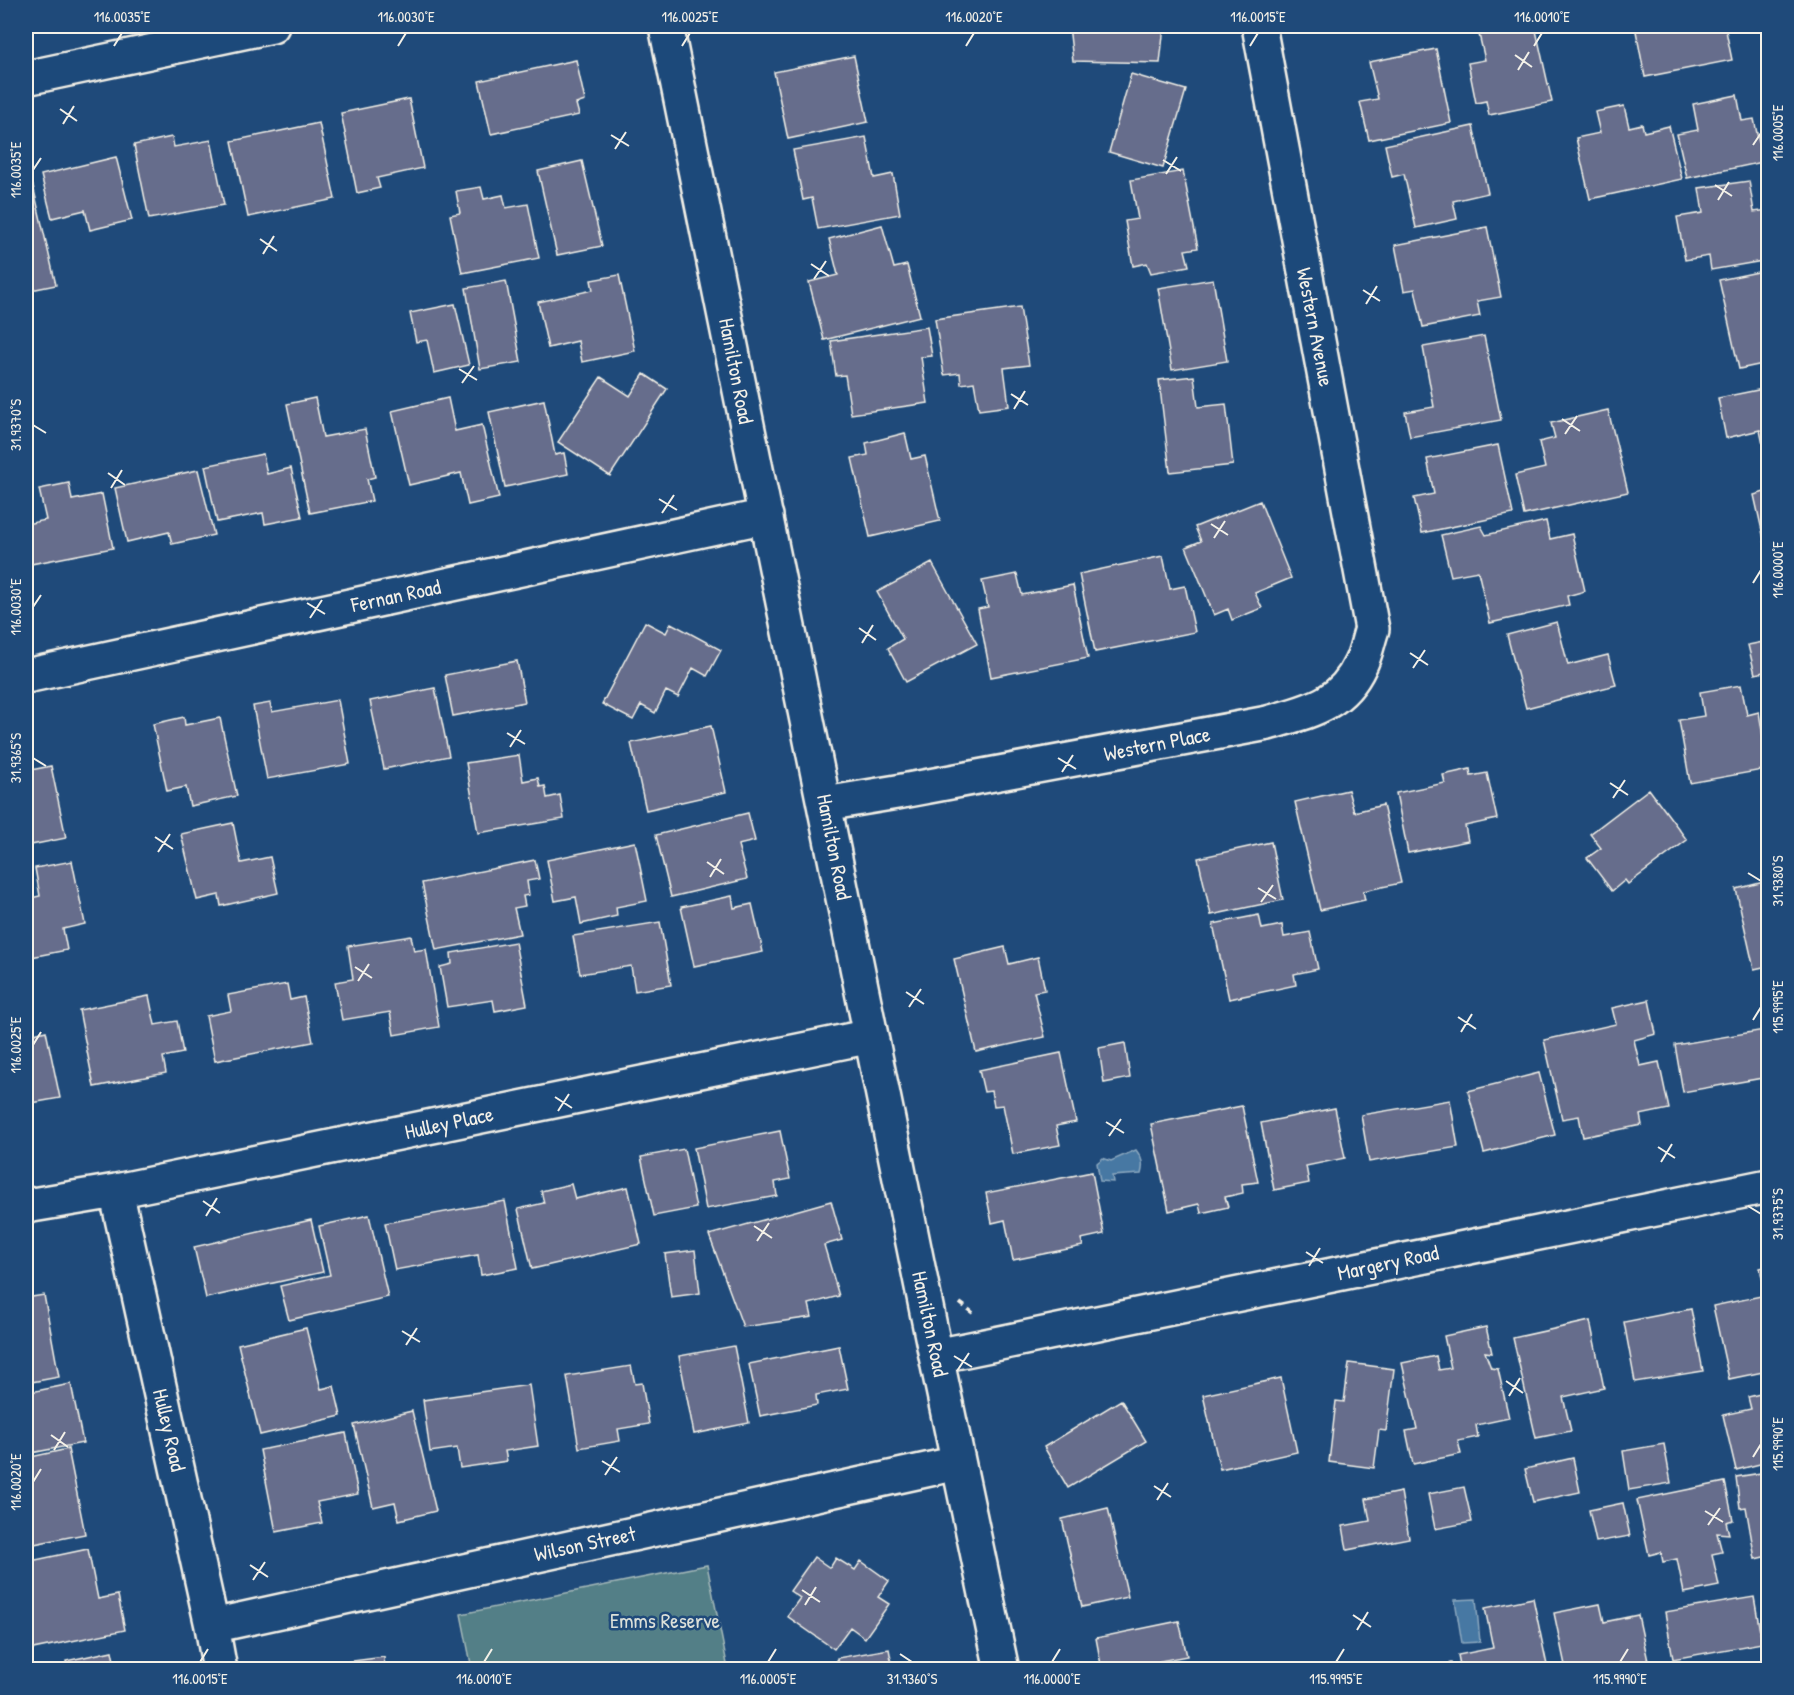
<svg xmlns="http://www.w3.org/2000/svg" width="1794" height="1695" font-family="'Patrick Hand',sans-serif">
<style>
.green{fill:#537f87;stroke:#a4b8b8;stroke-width:1.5}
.water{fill:#4678a3;stroke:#8ca8bf;stroke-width:1.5}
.building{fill:#666d8c;stroke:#f4f1e8;stroke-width:1.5}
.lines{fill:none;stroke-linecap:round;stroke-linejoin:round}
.street-casing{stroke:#f4f1e8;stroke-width:38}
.path{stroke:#f4f1e8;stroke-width:4;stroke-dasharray:6 4.5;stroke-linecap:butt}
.street{stroke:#1f4a7a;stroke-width:33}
.ticks{fill:none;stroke:#f4f1e8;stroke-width:2}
.labels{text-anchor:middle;stroke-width:5;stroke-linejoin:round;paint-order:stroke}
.street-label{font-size:21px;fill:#f4f1e8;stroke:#1f4a7a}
.park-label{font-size:21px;fill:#dce0d9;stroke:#1f4a7a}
.neatline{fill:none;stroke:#f4f1e8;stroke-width:2}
.ticks-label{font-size:15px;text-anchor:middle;fill:#f4f1e8}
</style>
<rect width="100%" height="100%" fill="#1f4a7a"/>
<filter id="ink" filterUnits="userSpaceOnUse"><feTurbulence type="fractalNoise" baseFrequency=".0167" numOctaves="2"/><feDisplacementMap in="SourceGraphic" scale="12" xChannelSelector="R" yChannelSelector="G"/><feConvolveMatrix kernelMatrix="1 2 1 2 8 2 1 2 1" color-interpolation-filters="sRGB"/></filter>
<g filter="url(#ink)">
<path class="green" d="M707,1565L728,1669H472L461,1614Z"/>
<path class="water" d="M1136,1150C1142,1158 1144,1164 1141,1174L1112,1176L1113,1182L1100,1181L1097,1163L1103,1158L1111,1161Z
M1476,1599L1480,1642L1462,1643L1455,1600Z"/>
<path class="building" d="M789,26H816L790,30Z
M1069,26H1164L1160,63L1073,61Z
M1500,26H1535L1552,102L1489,115L1486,101L1476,103L1468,63L1485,60L1478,30Z
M1635,26H1725L1732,60L1645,77Z
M1436,49L1451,123L1369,140L1360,102L1378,99L1369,62Z
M854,56L868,122L788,139L774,72Z
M576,60L585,101L576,104L579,115L491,134L479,81Z
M1131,74L1186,90L1163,168L1109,152Z
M1737,95L1742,121L1754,119L1763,162L1687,178L1677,134L1698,130L1693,104Z
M409,99L423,168L377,178L380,188L357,193L341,113Z
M1624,106L1629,127L1642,124L1644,132L1669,126L1682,179L1590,199L1576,138L1600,133L1595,112Z
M319,123L335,199L248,217L232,141Z
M1473,126L1488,193L1453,201L1457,219L1416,228L1404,174L1392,177L1385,145Z
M172,137L174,147L211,140L224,205L149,219L134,145Z
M866,137L874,178L893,174L900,214L818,229L812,198L803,200L793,150Z
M116,157L132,220L90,230L85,210L52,218L41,175Z
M582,161L602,246L557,255L538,171Z
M1183,171L1198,248L1185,250L1189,266L1151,273L1147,263L1133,266L1125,221L1138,219L1131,180Z
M1749,181L1754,212L1768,210V260L1711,270L1709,256L1685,260L1677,217L1703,213L1699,188Z
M33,186L56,285L26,291V188Z
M481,187L484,199L503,195L506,208L528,204L539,258L462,273L450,215L460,213L456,191Z
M882,225L894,268L907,265L920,316L824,340L809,282L838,275L829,239Z
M1487,227L1501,297L1477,301L1480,316L1423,327L1415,289L1404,291L1395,245Z
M1768,270V363L1739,369L1719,280Z
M619,275L635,351L582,362L578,341L548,348L538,302L593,290L591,280Z
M1213,279L1227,361L1172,370L1158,288Z
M506,281L521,362L480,369L466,288Z
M455,304L469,365L434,373L427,340L416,342L410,313Z
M1020,307L1029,365L1004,368L1009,406L979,410L974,382L961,384L960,373L944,375L935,319Z
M927,327L932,356L921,357L928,403L851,414L845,375L836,376L831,341Z
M1484,336L1501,420L1410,437L1405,412L1434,407L1423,347Z
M644,374L667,389L610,476L558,442L601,377L630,396Z
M1194,376L1198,407L1226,404L1233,465L1170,472L1159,380Z
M1768,388V464H1767L1760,430L1726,438L1718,398Z
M315,398L323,437L365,429L375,477L367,479L372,501L310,513L287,404Z
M448,398L455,431L482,425L499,498L468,505L461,473L409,485L392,411Z
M544,400L555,455L564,453L568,474L505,487L489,412Z
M1608,410L1628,492L1524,515L1515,475L1545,468L1539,442L1555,438L1551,423Z
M905,433L911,459L925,456L940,521L870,537L852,458L868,455L866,443Z
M1498,445L1513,514L1422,533L1414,498L1434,494L1427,459Z
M263,454L267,474L291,468L302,517L265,524L263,513L217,522L205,466Z
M198,470L214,535L172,544L169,532L127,542L115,488Z
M69,483L72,500L102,494L113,548L26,565V524L46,520L39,489Z
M1768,491V557L1754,495Z
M1260,501L1291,578L1255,593L1262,608L1232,620L1228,609L1214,615L1186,547L1201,541L1195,527Z
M1546,521L1550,539L1572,534L1585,591L1567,596L1569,605L1490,623L1478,571L1451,576L1441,535L1481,526L1486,535Z
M1163,556L1170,589L1185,586L1195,632L1095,652L1079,574Z
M932,563L977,644L906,682L888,648L903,639L877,592Z
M1017,574L1022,595L1073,585L1088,658L991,677L978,609L988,607L982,581Z
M645,622L666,633L671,623L721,650L707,676L693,668L678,697L666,691L655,713L641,705L633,720L602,704Z
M1557,622L1568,665L1608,655L1616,685L1526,708L1507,635Z
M1768,641V671L1755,674L1748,645Z
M517,661L525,702L453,716L445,675Z
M1741,685L1747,715L1759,712L1768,769L1690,783L1679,720L1704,716L1700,692Z
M435,688L449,756L384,769L370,701Z
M338,700L350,764L267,779L253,706L270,703L272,712Z
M184,717L185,725L220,718L237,796L190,806L186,787L167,791L153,724Z
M711,726L726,792L646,810L631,743Z
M519,755L523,781L538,778L540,787L545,786L547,798L560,795L564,819L478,833L466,763Z
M51,766L66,838L26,846V771Z
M1470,769L1471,776L1487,773L1497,819L1465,826L1468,841L1408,853L1396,793L1445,783L1443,775Z
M1649,789L1687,840L1628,884L1625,880L1612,891L1587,858L1601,848L1590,834Z
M1348,790L1354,812L1383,805L1401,883L1363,891L1365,900L1320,910L1295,802Z
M748,813L755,841L738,845L747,879L671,897L656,835Z
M233,823L241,863L270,857L278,893L221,906L219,895L197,900L181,834Z
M635,842L647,901L616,907L617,916L581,924L576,897L555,901L547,860Z
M1271,842L1283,900L1211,915L1198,858Z
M535,860L539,879L527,881L529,895L523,896L525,906L514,908L520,934L436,950L422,883Z
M72,861L85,924L63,929L67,950L26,958V899L40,896L35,868Z
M1768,881V966L1754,969L1736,889Z
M732,896L734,908L752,904L763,952L694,966L681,907Z
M1259,915L1262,929L1282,925L1284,937L1310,932L1318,969L1294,974L1296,985L1229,999L1213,924Z
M660,922L671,985L635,991L631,966L580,974L573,936Z
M411,936L414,951L426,949L439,1027L394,1035L390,1012L342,1020L335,982L353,979L348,946Z
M515,942L527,1005L495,1011L493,1000L447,1007L440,967L452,964L451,953Z
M1005,947L1009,964L1038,957L1045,990L1034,992L1045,1037L976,1052L954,959Z
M287,984L290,1000L304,997L313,1042L215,1061L206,1016L231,1011L228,995Z
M149,996L155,1025L177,1021L183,1053L163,1057L166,1073L94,1087L79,1010Z
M1649,1000L1656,1034L1634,1040L1640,1066L1659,1062L1669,1109L1640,1115L1642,1125L1583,1137L1579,1116L1562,1119L1544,1040L1616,1024L1612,1008Z
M1764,1030L1768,1053V1077L1683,1092L1675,1045Z
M46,1031L60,1098L26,1104V1036Z
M1125,1043L1130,1078L1104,1083L1099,1048Z
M1061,1053L1076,1122L1056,1126L1060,1145L1013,1154L1003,1105L994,1106L991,1091L984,1092L979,1070Z
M1539,1073L1555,1135L1484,1153L1468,1091Z
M1450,1100L1458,1147L1369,1162L1361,1115Z
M1242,1106L1258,1182L1242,1184L1243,1193L1225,1197L1228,1207L1201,1213L1199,1204L1169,1211L1151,1124Z
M1335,1108L1345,1158L1306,1166L1309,1183L1274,1190L1261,1123Z
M780,1131L790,1179L775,1182L777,1196L706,1209L694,1148Z
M684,1149L696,1208L654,1216L641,1157Z
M1092,1172L1104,1234L1081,1239L1083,1246L1013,1260L1005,1220L992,1223L986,1193Z
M571,1184L575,1199L628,1187L641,1244L532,1269L518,1209L544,1203L541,1191Z
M505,1201L518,1268L481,1275L478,1255L395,1270L385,1223Z
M831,1201L842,1240L824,1245L839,1296L809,1304L812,1317L743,1327L709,1235Z
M369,1215L388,1297L289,1320L280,1286L330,1275L319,1226Z
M311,1220L323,1272L206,1298L194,1247Z
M695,1250L700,1293L671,1297L665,1254Z
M1768,1266V1338L1763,1339L1768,1371L1729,1379L1713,1306L1766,1295L1760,1268Z
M44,1295L59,1377L26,1383V1298Z
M1691,1309L1703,1371L1635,1382L1624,1322Z
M1590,1321L1604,1388L1563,1397L1571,1431L1536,1438L1513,1338Z
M1486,1327L1492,1353L1485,1352L1491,1368L1498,1369L1509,1418L1476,1425L1478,1437L1458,1441L1461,1454L1413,1464L1406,1431L1417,1429L1402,1363L1436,1356L1439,1370L1451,1368L1444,1336Z
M306,1328L321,1389L334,1386L341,1416L260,1435L238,1344Z
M734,1346L749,1423L694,1434L679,1356Z
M839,1346L848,1389L816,1395L817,1405L760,1416L749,1364Z
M1349,1363L1394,1369L1386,1431L1379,1430L1374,1468L1329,1462L1336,1401L1344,1402Z
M631,1366L635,1384L642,1383L649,1424L618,1429L620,1441L579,1448L567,1376Z
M1281,1378L1297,1452L1220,1469L1203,1395Z
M71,1384L83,1443L26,1454V1393Z
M529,1385L538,1446L505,1451L507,1461L460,1468L457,1448L430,1452L423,1400Z
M1768,1392V1462L1736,1470L1723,1415L1751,1409L1748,1397Z
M1121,1400L1146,1441L1068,1488L1044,1447Z
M412,1411L436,1511L399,1520L395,1502L373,1507L354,1425Z
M346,1433L358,1494L317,1502L322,1523L276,1532L260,1450Z
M1664,1444L1671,1483L1629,1490L1623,1451Z
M68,1449L85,1534L29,1545L26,1527V1458Z
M1573,1458L1580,1492L1533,1502L1525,1469Z
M1768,1472V1556L1755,1559L1746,1507L1740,1508L1736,1477Z
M1725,1482L1733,1520L1726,1522L1729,1534L1717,1533L1722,1552L1712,1554L1719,1586L1684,1593L1677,1559L1663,1562L1661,1552L1649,1555L1637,1500Z
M1464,1487L1472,1522L1435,1529L1428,1494Z
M1401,1492L1409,1538L1347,1550L1343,1526L1370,1521L1366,1499Z
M1623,1503L1630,1536L1596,1542L1589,1510Z
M1108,1508L1128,1597L1082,1607L1062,1519Z
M88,1549L98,1599L118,1595L125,1630L33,1649L26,1613V1562Z
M814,1557L830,1568L836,1558L855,1570L861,1561L889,1581L878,1597L889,1604L865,1638L850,1627L834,1649L787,1616L800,1598L790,1591Z
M1754,1597L1762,1643L1673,1659L1665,1612Z
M1533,1598L1548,1670H1461L1458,1655L1493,1648L1485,1608Z
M1600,1604L1604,1622L1638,1615L1650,1670H1566L1554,1613Z
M1179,1621L1187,1656L1160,1661L1162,1670H1102L1096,1638Z
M889,1649L893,1670H839L837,1658Z
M112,1651L116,1670H68L66,1661Z
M384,1657L385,1670H322V1665Z
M1451,1663L1453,1670H1414Z"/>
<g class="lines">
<g class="street-casing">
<path id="street" d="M666,26L936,1356L1002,1670
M26,78L272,26
M26,676L766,516
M825,804L897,792L1268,723C1308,711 1341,706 1360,665C1366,654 1368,640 1372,629L1259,26
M116,1191L212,1626L220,1670
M26,1206L116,1191L871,1036
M936,1356L1768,1186
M212,1626L958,1463"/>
</g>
<path class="path" d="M960,1303L973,1313"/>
<use href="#street" class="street"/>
</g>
</g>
<path class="ticks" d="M114,46L122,33M398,46L406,33M682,46L690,33M966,46L974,33M1250,46L1258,33M1534,46L1542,33M1515,55L1532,67M1518,70L1529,52M60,109L77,121M63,124L74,106M611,135L629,146M1753,145L1761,133M615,149L626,132M1163,160L1181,171M33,170L41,158M1166,174L1177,157M1715,185L1732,196M1718,200L1729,182M260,239L277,251M263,254L274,236M811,264L829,276M814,279L826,261M1363,290L1380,301M1366,304L1377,286M459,369L477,380M462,383L474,366M1011,394L1028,405M1014,409L1025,391M1562,419L1580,431M33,425L46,433M1565,434L1577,416M108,473L125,485M111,488L122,470M659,499L677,510M662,513L674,495M1211,524L1228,535M1214,538L1225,521M1753,583L1761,570M307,603L325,614M33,607L41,595M310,618L322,600M859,628L876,640M862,643L873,625M1410,653L1428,665M1413,668L1425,650M507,733L525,744M510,747L521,730M33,758L46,766M1058,758L1076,769M1062,772L1073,755M1610,783L1628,795M1613,798L1625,780M155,837L173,849M158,852L170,834M707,862L724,874M1748,873L1761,881M710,877L721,859M1258,888L1276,899M1261,902L1273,885M355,967L372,978M358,981L369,964M906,992L924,1004M909,1007L921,989M1458,1017L1476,1029M1753,1020L1761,1007M1461,1032L1472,1014M33,1045L41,1032M555,1097L572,1108M558,1111L569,1094M1106,1122L1124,1133M1109,1136L1121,1119M1658,1147L1675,1158M1661,1162L1672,1144M203,1201L220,1213M1748,1206L1761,1214M206,1216L217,1198M754,1226L772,1238M757,1241L769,1223M1306,1252L1323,1263M1309,1266L1320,1248M402,1331L420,1342M406,1345L417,1328M954,1356L972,1367M957,1371L969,1353M1506,1381L1523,1393M1509,1396L1520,1378M51,1435L68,1447M54,1450L65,1432M1753,1457L1761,1444M602,1461L620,1472M605,1475L617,1457M33,1482L41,1469M1154,1486L1171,1497M1157,1500L1168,1483M1705,1511L1723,1522M1708,1525L1720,1508M250,1565L268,1577M253,1580L265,1562M802,1590L820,1602M805,1605L816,1587M1353,1615L1371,1627M1357,1630L1368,1612M900,1654L912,1662M200,1662L208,1649M484,1662L492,1649M768,1662L776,1649M1052,1662L1060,1649M1336,1662L1344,1649M1620,1662L1628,1649"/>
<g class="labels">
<g class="street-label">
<text transform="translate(1315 327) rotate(79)" y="7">Western Avenue</text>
<text transform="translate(736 371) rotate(79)" y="7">Hamilton Road</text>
<text transform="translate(396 596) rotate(-12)" y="7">Fernan Road</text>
<text transform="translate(1157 744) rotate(-11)" y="7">Western Place</text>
<text transform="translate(834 847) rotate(79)" y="7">Hamilton Road</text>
<text transform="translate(449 1123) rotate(-12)" y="7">Hulley Place</text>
<text transform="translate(1388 1263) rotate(-12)" y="7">Margery Road</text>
<text transform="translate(930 1324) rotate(78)" y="7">Hamilton Road</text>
<text transform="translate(169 1430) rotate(77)" y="7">Hulley Road</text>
<text transform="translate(585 1544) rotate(-12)" y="7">Wilson Street</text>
</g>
<g class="park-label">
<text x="665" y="1628">Emms Reserve</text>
</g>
</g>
<rect width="1794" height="1695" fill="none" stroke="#1f4a7a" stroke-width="66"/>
<rect x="33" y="33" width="1728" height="1629" class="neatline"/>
<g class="ticks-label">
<text x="122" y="22">116.0035°E</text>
<text x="406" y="22">116.0030°E</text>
<text x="690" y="22">116.0025°E</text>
<text x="974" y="22">116.0020°E</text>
<text x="1258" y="22">116.0015°E</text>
<text x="1542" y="22">116.0010°E</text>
<text transform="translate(1778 133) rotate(-90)" y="5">116.0005°E</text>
<text transform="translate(16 170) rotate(-90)" y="5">116.0035°E</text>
<text transform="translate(16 425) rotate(-90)" y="5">31.9370°S</text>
<text transform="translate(1778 570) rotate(-90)" y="5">116.0000°E</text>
<text transform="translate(16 607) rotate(-90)" y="5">116.0030°E</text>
<text transform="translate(16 758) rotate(-90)" y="5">31.9365°S</text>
<text transform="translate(1778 881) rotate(-90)" y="5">31.9380°S</text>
<text transform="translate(1778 1007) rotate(-90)" y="5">115.9995°E</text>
<text transform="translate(16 1045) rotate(-90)" y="5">116.0025°E</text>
<text transform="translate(1778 1214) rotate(-90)" y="5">31.9375°S</text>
<text transform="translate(1778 1444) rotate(-90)" y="5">115.9990°E</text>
<text transform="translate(16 1482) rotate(-90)" y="5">116.0020°E</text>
<text x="200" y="1684">116.0015°E</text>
<text x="484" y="1684">116.0010°E</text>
<text x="768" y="1684">116.0005°E</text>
<text x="912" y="1684">31.9360°S</text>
<text x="1052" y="1684">116.0000°E</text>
<text x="1336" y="1684">115.9995°E</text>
<text x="1620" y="1684">115.9990°E</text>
</g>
</svg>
